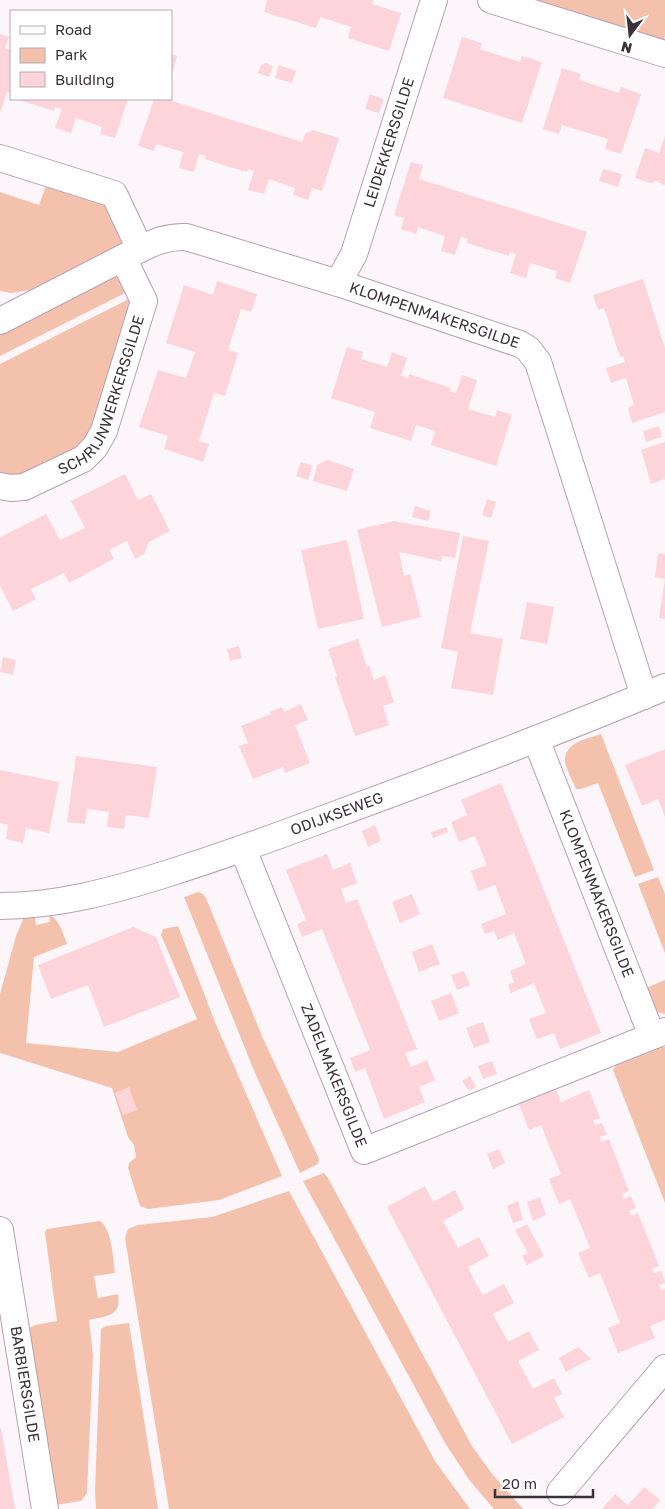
<svg xmlns="http://www.w3.org/2000/svg" width="665" height="1509" font-family="'Golos Text',sans-serif">
<style>
.green{fill:#f4c1ad}
.building{fill:#fcd4d9}
.lines{fill:none;stroke-linecap:round;stroke-linejoin:round}
.minor-casing{stroke:#b9a0b3;stroke-width:28}
.minor{stroke:#fff;stroke-width:26}
.labels{text-anchor:middle;stroke-width:4;stroke-linejoin:round;paint-order:stroke}
.street-label{font-size:15px;fill:#3b3139;stroke:#fff}
</style>
<rect width="100%" height="100%" fill="#fcf6fa"/>
<path class="green" d="M519,0H665V36L662,46Z
M47,183L102,201L124,242L31,290L11,293L0,291V192L39,205Z
M116,276H120L127,292L0,356V335Z
M127,300L131,301L88,443L25,478H0V364Z
M601,734L654,870L635,877L598,783L581,789H576C573,782 566,768 565,762C564,742 587,739 601,734Z
M658,877L665,894V953L638,884Z
M198,892L203,894L206,898L262,1036L319,1159L318,1164L300,1173L255,1073L184,897Z
M49,914C60,921 63,933 67,944L34,957L26,1043L118,1052L197,1019L161,935L163,929L178,926L215,1022L282,1176L219,1200L148,1209L140,1206L128,1168L129,1163L136,1157L134,1145L128,1137L112,1088L0,1053V994L16,936L24,917L35,916L36,925L50,922Z
M665,980V1014L656,1012L646,988Z
M659,1047H665V1203L613,1070L618,1062Z
M324,1173L328,1178L472,1446L493,1475L523,1509H494L470,1481L445,1443L303,1181Z
M289,1191L435,1461L470,1509H169L125,1238L128,1229L138,1225L212,1217Z
M100,1221C112,1229 113,1259 115,1273L94,1276L98,1298L118,1294C122,1317 106,1316 89,1320L93,1355L87,1493L81,1501L55,1505L27,1329L35,1325L57,1321L45,1232L47,1229Z
M129,1323L158,1509H96L95,1491L101,1329L106,1326Z"/>
<path class="building" d="M267,0H373L372,4L401,13L389,51L348,38L351,27L320,17L316,28L264,12Z
M0,34L9,37L5,48L11,50V93L7,92L0,113Z
M462,37L482,43L480,49L501,56L520,62L522,56L542,62L522,123L443,98Z
M171,54L177,56L172,74H171Z
M266,63L273,66L269,77L258,73L261,65Z
M279,65L296,71L292,83L275,78Z
M562,68L581,74L579,80L619,93L621,87L641,94L621,154L605,149L608,139L562,125L559,134L543,129Z
M370,94L384,99L379,113L365,109Z
M16,99H128L115,138L100,134L102,127L76,118L71,133L55,128L62,109L55,107L54,111Z
M154,99H166L302,142L305,134L313,130L339,138L322,191L312,188L308,200L293,195L295,188L269,179L264,194L248,190L254,171L248,169L247,172L226,166L205,159L206,156L199,154L194,172L179,168L183,152L156,144L154,151L138,146Z
M665,136V185L659,183L658,180L651,183L635,178L645,148L659,153Z
M411,162L423,165L419,179L587,232L570,283L555,278L557,271L530,263L526,278L510,273L516,254L510,252L509,256L467,243L468,239L461,237L455,255L441,251L445,236L418,227L416,234L401,229L404,218L394,215Z
M603,169L622,174L618,187L599,181Z
M643,279L665,348V412L632,423L628,408L634,405L626,378L611,383L606,368L625,362L623,356L620,357L604,308L598,310L593,295Z
M217,281L257,294L251,312L241,309L228,350L238,353L225,396L214,393L199,441L209,444L203,462L164,449L168,436L139,427L158,370L186,378L195,352L166,343L184,285L213,295Z
M347,347L363,352L361,359L387,367L392,352L407,358L401,376L408,378L409,374L451,388L450,391L456,393L462,375L477,380L468,409L495,417L497,410L512,415L496,466L431,445L435,431L416,425L411,441L370,428L375,412L331,398Z
M659,426L662,437L646,442L643,431Z
M665,442V479L651,484L641,450Z
M327,460L354,469L347,491L313,481L317,465Z
M301,462L313,466L308,480L296,476Z
M125,474L138,500L151,494L170,531L149,542L144,554L135,559L127,541L109,550L114,559L91,571L69,583L64,573L31,589L36,599L13,611L0,586V537L46,514L60,540L85,528L71,501Z
M487,499L496,502L491,518L482,515Z
M415,506L431,511L428,521L412,517Z
M394,521L460,533L455,558L442,556L441,561L399,552L404,576L410,574L421,617L382,627L357,530Z
M463,536L489,541L470,633L503,639L493,695L451,688L458,652L441,648Z
M347,540L364,619L318,629L301,550Z
M658,553L665,554V619L659,618L665,579L655,577Z
M527,602L554,607L547,644L520,639Z
M358,639L367,667L369,665L374,680L385,675L394,702L383,706L389,725L355,736L335,677L337,676L328,649Z
M239,646L242,658L230,661L227,649Z
M3,657L16,660L13,675L0,672Z
M301,704L308,720L295,725L310,763L285,773L283,767L253,779L239,746L248,743L241,726L271,714L270,712L282,707L284,712Z
M665,749V817L658,799L642,806L625,765Z
M76,756L157,767L149,818L126,815L124,829L107,827L109,812L87,809L85,824L67,822Z
M0,770L59,782L49,833L26,828L23,843L6,839L8,825L0,823Z
M501,783L601,1033L560,1049L554,1033L537,1039L533,1030L529,1019L546,1013L534,983L511,993L508,985L514,982L510,971L526,964L514,933L498,940L494,931L485,934L481,924L506,914L495,885L478,891L471,871L487,865L475,836L459,842L451,822L467,815L461,800Z
M375,825L381,841L368,847L362,831Z
M446,827L448,832L433,838L431,832Z
M327,854L333,870L350,863L357,883L341,889L346,903L357,899L417,1049L405,1053L411,1067L427,1060L435,1080L419,1087L425,1102L384,1119L365,1068L355,1072L350,1058L370,1050L322,929L302,937L297,924L306,920L286,870Z
M412,894L420,914L400,923L392,902Z
M133,927L156,937L180,997L104,1027L88,985L51,999L38,965Z
M432,944L440,964L419,972L412,952Z
M464,971L470,985L457,990L451,975Z
M451,993L459,1013L439,1021L431,1001Z
M483,1022L490,1042L474,1048L466,1028Z
M492,1061L497,1074L483,1079L478,1066Z
M470,1076L476,1087L469,1091L462,1081Z
M129,1087L137,1110L123,1115L115,1093Z
M556,1090L561,1102L589,1090L600,1118L593,1120L595,1125L602,1123L607,1135L600,1137L601,1142L609,1139L629,1191L622,1194L624,1199L631,1196L636,1208L629,1211L631,1216L638,1213L659,1266L652,1269L654,1273L661,1271L665,1281V1283L659,1285L661,1290L665,1289V1320L650,1326L655,1338L618,1353L608,1328L620,1323L600,1273L589,1278L578,1253L590,1248L570,1199L559,1204L549,1179L561,1174L551,1150L541,1125L529,1130L519,1104Z
M499,1149L505,1163L493,1169L487,1154Z
M425,1186L433,1202L455,1190L464,1209L443,1221L458,1248L479,1237L489,1256L468,1267L475,1282L483,1295L504,1284L514,1303L493,1314L501,1329L508,1342L529,1331L539,1350L518,1361L533,1389L554,1378L562,1394L554,1398L564,1417L512,1444L387,1207Z
M540,1197L546,1215L533,1221L527,1202Z
M518,1201L523,1220L513,1223L507,1206Z
M527,1224L544,1256L527,1265L522,1256L528,1253L515,1230Z
M578,1347L591,1359L566,1372L559,1358Z
M0,1428H1L15,1509H0Z
M644,1487L660,1500L653,1509H602L615,1494L628,1505Z"/>
<g class="lines">
<g class="minor-casing">
<g id="minor">
<path d="M491,0L665,54"/>
<path d="M0,158L114,194L140,249"/>
<path id="s1" d="M338,283L354,254L434,0"/>
<path id="s2" d="M0,321L140,249C155,242 168,236 186,237L338,283L520,344L528,349L538,362L644,696"/>
<path id="s3" d="M0,486L11,488L24,487L83,459L95,447L104,431L144,301L123,258"/>
<path id="s4" d="M536,739L652,1036"/>
<path id="s5" d="M243,849L364,1151L665,1031"/>
<path id="s6" d="M0,906C57,906 112,891 166,874C223,856 278,836 334,815C445,774 556,733 665,687"/>
<path id="s7" d="M0,1230L45,1509"/>
<path d="M560,1492L665,1368"/>
</g>
</g>
<use href="#minor" class="minor"/>
</g>
<g class="labels">
<g class="street-label">
<text dy="5" stroke="none"><textPath href="#s1" startOffset="150">LEIDEKKERSGILDE</textPath></text>
<text dy="5" stroke="none"><textPath href="#s2" startOffset="466">KLOMPENMAKERSGILDE</textPath></text>
<text dy="5" stroke="none"><textPath href="#s3" startOffset="154">SCHRIJNWERKERSGILDE</textPath></text>
<text dy="5" stroke="none"><textPath href="#s6" startOffset="351">ODIJKSEWEG</textPath></text>
<text dy="5" stroke="none"><textPath href="#s4" startOffset="166">KLOMPENMAKERSGILDE</textPath></text>
<text dy="5" stroke="none"><textPath href="#s5" startOffset="244">ZADELMAKERSGILDE</textPath></text>
<text dy="5" stroke="none"><textPath href="#s7" startOffset="156">BARBIERSGILDE</textPath></text>
</g>
</g>
<rect x="10" y="10" width="162" height="90" fill="#ffffff" stroke="#b1adb0"/>
<rect x="20" y="26" width="25" height="8" fill="#ffffff" stroke="#b1adb0"/>
<text x="55" y="35" font-size="15" fill="#3b3139">Road</text>
<rect x="20" y="48" width="25" height="15" fill="#f4c1ad" stroke="#b1adb0"/>
<text x="55" y="60" font-size="15" fill="#3b3139">Park</text>
<rect x="20" y="72" width="25" height="15" fill="#fcd4d9" stroke="#b1adb0"/>
<text x="55" y="85" font-size="15" fill="#3b3139">Building</text>
<g transform="translate(630 35) rotate(195)" stroke="#ffffff" stroke-width="4" paint-order="stroke">
<path d="M0-4L9 19L0 12L-9 19Z" fill="#3b3139"/>
<text y="-8" font-size="14" font-weight="bold" text-anchor="middle" fill="#3b3139">N</text>
</g>
<path d="M495 1489v8h98v-8" fill="none" stroke="#3b3139" stroke-width="2.5"/>
<text x="502" y="1489" font-size="15" fill="#3b3139" stroke="#ffffff" stroke-width="4" paint-order="stroke">20 m</text>
</svg>
